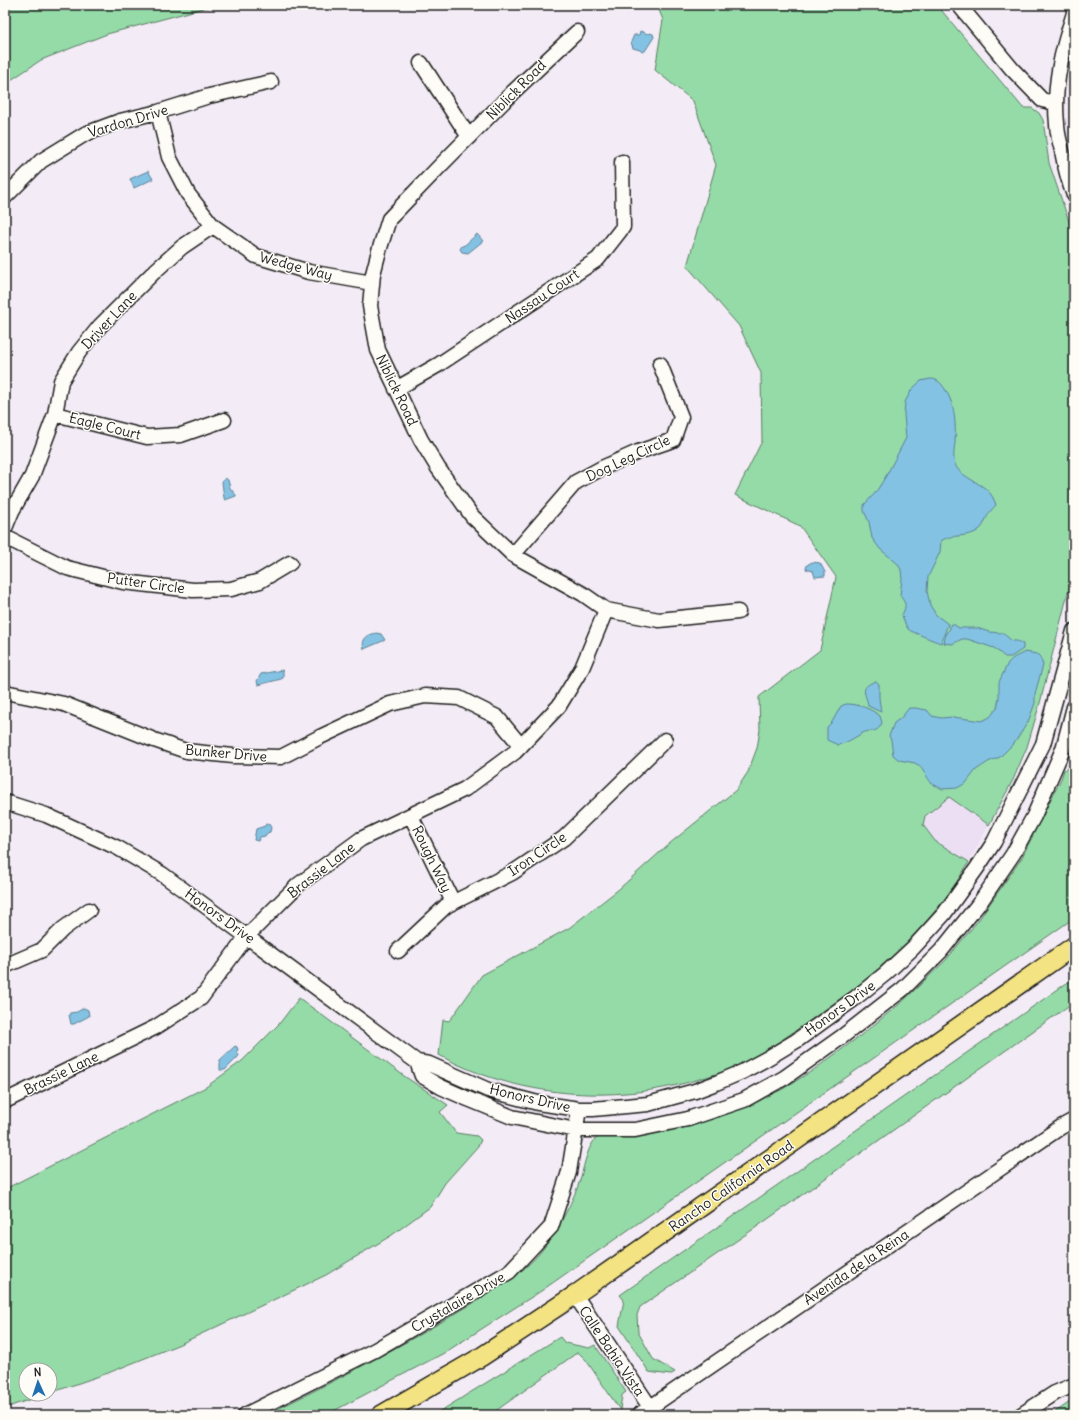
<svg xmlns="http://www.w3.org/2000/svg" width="1079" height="1420" font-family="Delius,sans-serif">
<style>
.built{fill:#ecdff4}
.green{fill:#95dba8;stroke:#587c62}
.water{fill:#84c2e4;stroke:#5a8094}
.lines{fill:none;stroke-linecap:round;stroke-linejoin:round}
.minor-casing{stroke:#1c1c1c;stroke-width:17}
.major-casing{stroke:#1c1c1c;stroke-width:21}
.minor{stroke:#fdfcf7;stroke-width:14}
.major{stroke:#f4e382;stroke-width:18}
.labels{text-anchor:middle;stroke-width:3;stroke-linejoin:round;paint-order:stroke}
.street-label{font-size:14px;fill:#1c1c1c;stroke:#fdfcf7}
</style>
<rect width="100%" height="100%" fill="#f3ebf5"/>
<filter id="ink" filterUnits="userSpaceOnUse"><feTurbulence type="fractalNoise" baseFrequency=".025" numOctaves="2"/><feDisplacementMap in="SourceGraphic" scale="8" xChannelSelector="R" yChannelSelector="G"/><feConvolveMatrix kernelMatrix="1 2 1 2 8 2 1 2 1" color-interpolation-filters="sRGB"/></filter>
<g filter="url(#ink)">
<path class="built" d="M949,797L989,825L969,862L935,841L923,825L925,817Z"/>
<path class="green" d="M5,5H215L107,34L41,60L5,84Z
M657,5H937L1023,108H1032L1039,113L1043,120L1049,163L1074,236V569L1040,703L1027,747L1013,780L989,825L949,797L925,816L923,825L935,841L969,862C936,920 883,969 829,1007C799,1028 770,1050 737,1066C724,1072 710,1076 696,1080C612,1105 516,1097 439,1055L443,1020L449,1021L453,1016L482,975L569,928L619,889L669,844L736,790L748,772L757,748L760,730L759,697L820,650L836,577L800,526L735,495L762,441L761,373L739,326L687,266L716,165L693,101L655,70L663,20Z
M1074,765V918L541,1291L444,1353L326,1415H265C328,1385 390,1352 450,1317C481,1298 515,1281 539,1254C555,1235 569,1209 578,1186C584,1170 585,1151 596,1138L676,1128L719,1117L750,1104L781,1090L812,1071L860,1036L902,1002L946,960L980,918L1021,859L1061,779L1064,770Z
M1074,978V1002L758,1226L640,1307L637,1315L638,1332L653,1359L675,1372L670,1375L649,1372L619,1326L624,1300L620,1295Z
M299,998L404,1076L448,1105L440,1112L456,1133L477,1136L481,1140L478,1146L445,1183L430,1207L392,1235L326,1275L180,1344L108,1373L50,1393V1370H26V1394H46L5,1408V1189L206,1087L242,1061L279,1024Z
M560,1337L565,1343L589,1348L595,1345L626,1392L622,1395L620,1410L586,1360L578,1352L490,1415H434Z
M1070,1402H1074V1415H1051Z"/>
<path class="water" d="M640,31L648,34L650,33L653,34L654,37L645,51L642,52L640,50L633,48L631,42L634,35H639Z
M148,171L153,179L134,188L130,179Z
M477,234L483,241L468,253L462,252L460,249L462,246L465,245Z
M930,379C938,379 941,383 945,389C955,404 956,424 955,443C954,449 953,458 955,464C958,475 978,482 986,489C991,493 994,499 996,505C993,508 990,511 988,515C985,519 984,526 980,529C969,539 951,533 941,541L940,552L928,577L927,591L930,605L936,615L948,624L941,643C937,642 910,631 909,630C905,626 904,620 902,615C907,604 906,605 900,595L902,579L901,570L898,564L880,549L872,538L869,522L864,511V505L876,492L886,476L906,438L904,414L905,402L912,389L921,381Z
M225,478L228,480L230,488L236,495V496L225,500L224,498L222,482Z
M812,562L820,563L825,572V576L815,577L813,571L806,569L807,565Z
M953,624L959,628H977L989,632L1003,633L1012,641H1017L1023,644V649L1011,657H1005L994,648L967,639H962L952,644L944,643L946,633L950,629V625Z
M376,633L381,634L385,640L364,649C361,639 367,635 376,633Z
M1025,652L1037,654L1040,657L1043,665L1035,694V703L1028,722L1015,742L1000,757L988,762L976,770L966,783L957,788L942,789L931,783L920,766L915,763L899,760L893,755L891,740L889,736L894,723L901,718L909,708H915L927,710L932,716L941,718L953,717L982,721L990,717L997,708L999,698V682L1008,663L1013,658Z
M282,670L283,671V678L281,679L258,685L257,681L261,674Z
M876,681L879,684V698L881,712L868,706C867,694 857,688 876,681Z
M846,704C858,704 870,708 880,716L882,723C876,736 869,728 861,734C852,739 848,742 838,745L827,740V727L832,722L841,706Z
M266,824H269L271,828L270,832L267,833L265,836L260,837L258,841L254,840L256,829L265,826Z
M84,1008L88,1010L89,1016L74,1024H71L69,1015L70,1013L77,1012Z
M235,1046L237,1047L238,1050L236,1052L239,1055L238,1057L225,1070H220V1060Z"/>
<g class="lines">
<g class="minor-casing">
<path id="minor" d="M959,5L1012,69L1042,100L1055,103
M1074,13C1062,50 1053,85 1057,124C1057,133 1060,142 1062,151C1065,167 1068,181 1074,195
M577,32L514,91L437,169L389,219L379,251L373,274L370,306L378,350L421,440L438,468L472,516L513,555L583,594L606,610L659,620L738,612
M421,63L469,137
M158,112L169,157L188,194L213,226L256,256L309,272L372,283
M5,197L41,161L85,134L120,121L158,112L209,96L271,82
M396,389L438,365L598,259L623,227L622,162
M55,414L147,437L181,435L224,420
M5,528L12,511L32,476L55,414L61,381L79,352L100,326L155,271L182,247L213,226
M5,537L67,568L123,582L193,590L231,589L260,581L290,563
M513,555L576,482L602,468L638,452L673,440L681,417L660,364
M5,692L64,704L154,740L186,751L233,756L281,757L320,737L390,704L425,696L459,698L497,717L521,746
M5,802L46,815L118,848L162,874L417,1062L429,1064L488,1090L538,1103L579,1109H593L648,1104L695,1091L716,1083L742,1072L766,1059L796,1041L854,999L885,974L913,948L944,914L977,868L994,842L1043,744L1074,631
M411,816L453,902
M398,951L446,906L512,873L564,838L665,740
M5,966L42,950L63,929L89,910
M417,1062L422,1076L441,1087L468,1099L512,1117L576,1130H635L688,1119L744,1100L784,1078L843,1036L903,989L941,951L981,901L1013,854L1034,816L1063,749L1074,707
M5,1101L156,1027L201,998L247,936L298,885L361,839L465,789L515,752L559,706L582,668L606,610
M575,1295L650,1407
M245,1415L375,1350L509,1272L551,1227L569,1172L579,1109
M639,1415L1061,1127L1074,1120
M1021,1415L1055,1393L1074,1385"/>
</g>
<g class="major-casing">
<path id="major" d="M381,1415L481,1357L575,1295L1074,946"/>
</g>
<use href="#minor" class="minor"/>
<use href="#major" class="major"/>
</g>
</g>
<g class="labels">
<g class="street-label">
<text transform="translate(516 90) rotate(-45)" y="5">Niblick Road</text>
<text transform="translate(128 121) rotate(-17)" y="5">Vardon Drive</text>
<text transform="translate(296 266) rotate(15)" y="5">Wedge Way</text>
<text transform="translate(542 296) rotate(-34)" y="5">Nassau Court</text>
<text transform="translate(109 320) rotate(-47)" y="5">Driver Lane</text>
<text transform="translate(397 390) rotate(64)" y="5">Niblick Road</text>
<text transform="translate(105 426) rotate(14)" y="5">Eagle Court</text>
<text transform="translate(628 458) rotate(-25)" y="5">Dog Leg Circle</text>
<text transform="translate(146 583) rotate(8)" y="5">Putter Circle</text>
<text transform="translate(226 753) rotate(5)" y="5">Bunker Drive</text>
<text transform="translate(537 854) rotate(-34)" y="5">Iron Circle</text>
<text transform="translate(432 859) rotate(64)" y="5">Rough Way</text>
<text transform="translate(321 870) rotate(-38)" y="5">Brassie Lane</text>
<text transform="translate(220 916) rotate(36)" y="5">Honors Drive</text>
<text transform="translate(840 1008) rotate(-36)" y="5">Honors Drive</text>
<text transform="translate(61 1073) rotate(-26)" y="5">Brassie Lane</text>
<text transform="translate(530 1098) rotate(13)" y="5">Honors Drive</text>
<text transform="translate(731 1186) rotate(-35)" y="5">Rancho California Road</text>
<text transform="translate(856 1267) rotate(-34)" y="5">Avenida de la Reina</text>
<text transform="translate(458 1302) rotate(-30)" y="5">Crystalaire Drive</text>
<text transform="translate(612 1351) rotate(56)" y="5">Calle Bahia Vista</text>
</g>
</g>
<rect width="1079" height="1420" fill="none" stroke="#fdfcf7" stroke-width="20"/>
<rect x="10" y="10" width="1059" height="1400" fill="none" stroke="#1c1c1c" stroke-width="1.5" filter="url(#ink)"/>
<g transform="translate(38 1382) rotate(357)"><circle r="19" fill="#fdfcf7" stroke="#a3a29f"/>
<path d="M0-3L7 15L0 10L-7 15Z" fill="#1f6fb2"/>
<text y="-6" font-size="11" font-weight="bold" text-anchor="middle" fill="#1c1c1c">N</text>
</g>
</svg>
